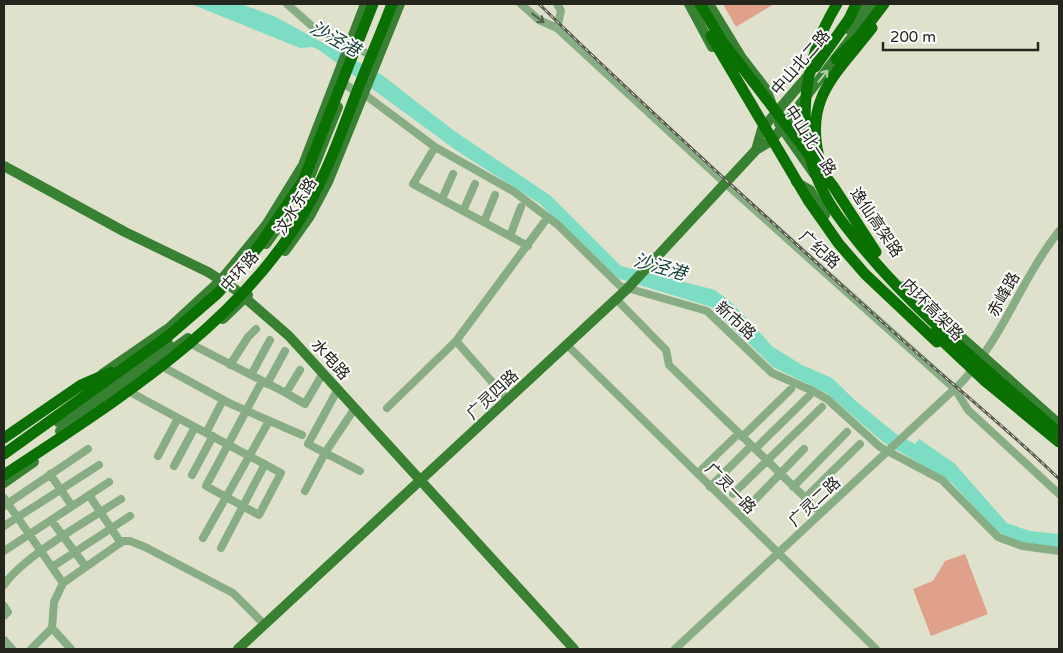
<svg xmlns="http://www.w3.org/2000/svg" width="1063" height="653" font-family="'Varela Round','Noto Sans SC',sans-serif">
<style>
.green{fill:#dfa189}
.water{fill:#7dddc4}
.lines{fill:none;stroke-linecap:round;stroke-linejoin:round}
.minor{stroke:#88ad84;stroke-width:8}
.major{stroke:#398132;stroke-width:10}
.highway{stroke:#0a7002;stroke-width:11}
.rail-casing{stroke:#5a5b4f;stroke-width:3}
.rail{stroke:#fff;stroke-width:1;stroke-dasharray:4;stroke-linecap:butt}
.highway-bridge{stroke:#0a7002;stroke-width:11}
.oneway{stroke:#51624b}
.oneway2{stroke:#b0cdad}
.labels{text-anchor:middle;stroke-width:4;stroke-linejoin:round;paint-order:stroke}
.street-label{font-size:16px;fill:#24251d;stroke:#fff}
.water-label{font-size:18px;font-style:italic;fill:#103c32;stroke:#fff}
</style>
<rect width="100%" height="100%" fill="#e0e1cc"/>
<path class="green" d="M723,4H774L736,27Z
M965,554L988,614L931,636L913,589L933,581L945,561Z"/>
<path class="water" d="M191,4H241L274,16L382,75L453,130L551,196L621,266L715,290L732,303L773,347L802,365L832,378L857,402L895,433L915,444L919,439L954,463L1007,523L1030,531L1059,534V548L1022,543L997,532L951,482L883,442L826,393L773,367L711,307L617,278L540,204L457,151L319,50L312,47L300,48Z"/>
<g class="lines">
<path class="minor" d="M287,4L312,26L374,57
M521,4L539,20L557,28L725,183L955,389L968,410L1059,494
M557,4L561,11L557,28
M340,80L353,90L364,94L435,147L513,191L558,225L620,286L707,311L772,373L813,391L827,399L880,447L942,480L998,537L1022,546L1059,551
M435,147L413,184L528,246
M442,199L453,174
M463,211L475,184
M484,222L495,195
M510,236L521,207
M616,299L666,350L669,365L821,513
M456,341L508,400
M193,345L286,393L300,370
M567,345L876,649
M230,365L248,337L256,329
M165,368L231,404L302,435
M251,375L270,340
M267,384L285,351
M338,389L308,444L360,471
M132,393C181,420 231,446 281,473L259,515L206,486L262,381
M286,393L305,404L323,373
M387,408L456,341L548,217
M206,433L223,400
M742,437L791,389
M755,449L809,396
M158,456L178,418
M174,466L195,427
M702,469L739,433
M50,474L72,506
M192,475L213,436
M710,487L751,446
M793,487L847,432
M305,491L325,453L355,408
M733,494L822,407
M89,495L121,543
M4,498L63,583L123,541H130L145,547L233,593L264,624
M805,498L860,444
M4,506L88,449
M746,509L804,449
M51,520L86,567
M4,526L99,465
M203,538L269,421
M221,548L265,464
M4,551L109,482
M52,567L130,516
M4,585C25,555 89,520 121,499
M4,606L8,612L4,616
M52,628L71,649
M4,640L12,649
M31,649L52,628L54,602L63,583
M675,649L962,382C1003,337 1022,278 1059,231"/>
<path class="major" d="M689,4L712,47
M709,4L742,58L766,89L772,105
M848,29L868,4
M779,124L814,174
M756,150L762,129L811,72
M4,166L125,232L208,272L236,290L289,336L574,649
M310,177L338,107
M796,182L810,190L825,215
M266,244L287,215
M285,251L310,216L328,182L400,4
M904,286L1059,424
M223,319L248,295
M102,374L170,327L221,280L266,225L303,165L365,4
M58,422L168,343
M60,431L188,338
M4,483L34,462
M238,649L627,289L756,150L771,141L782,128L877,4"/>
<path class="highway" d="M836,59L858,38L884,4
M815,67L849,19L856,4
M985,381L1059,442"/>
<g class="rail-casing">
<path id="rail" d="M539,4C653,115 771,222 889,328C945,379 1005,426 1059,479"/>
</g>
<use href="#rail" class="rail"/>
<path class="highway-bridge" d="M700,4L722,41L833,186L876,252
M837,4C804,58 793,129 822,189C832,211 848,229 863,248C921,318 992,374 1059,433
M711,36L808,200L839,244L865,274L937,342
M819,157C804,97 838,72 872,28
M934,333L985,381
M4,438L81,385L111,372
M4,454L167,337L218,293L259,246L303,181L373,4
M4,475C115,401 240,326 308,206C327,172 340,136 354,99C366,67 380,36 392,4"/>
</g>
<defs><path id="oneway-shaft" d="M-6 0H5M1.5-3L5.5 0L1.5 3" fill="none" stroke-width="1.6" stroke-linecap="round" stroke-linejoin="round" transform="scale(1.25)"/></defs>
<use class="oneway" href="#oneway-shaft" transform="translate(538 18) rotate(37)"/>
<use class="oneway2" href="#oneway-shaft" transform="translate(823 76) rotate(-51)"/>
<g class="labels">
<g class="street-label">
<text transform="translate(800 62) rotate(-49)" y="6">中山北二路</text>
<text transform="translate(811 140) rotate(57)" y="6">中山北一路</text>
<text transform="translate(295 206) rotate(-58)" y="6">汶水东路</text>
<text transform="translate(877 222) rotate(56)" y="6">逸仙高架路</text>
<text transform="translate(820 249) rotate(42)" y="6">广纪路</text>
<text transform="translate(239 271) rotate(-48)" y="6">中环路</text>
<text transform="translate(1003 294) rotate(-61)" y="6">赤峰路</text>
<text transform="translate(933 309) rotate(45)" y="6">内环高架路</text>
<text transform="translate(736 320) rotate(42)" y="6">新市路</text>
<text transform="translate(331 359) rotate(48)" y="6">水电路</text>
<text transform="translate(492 394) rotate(-43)" y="6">广灵四路</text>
<text transform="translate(731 488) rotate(45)" y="6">广灵一路</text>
<text transform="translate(814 501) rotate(-43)" y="6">广灵二路</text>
</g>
<g class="water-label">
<text transform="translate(335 39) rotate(29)" y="6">沙泾港</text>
<text transform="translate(660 267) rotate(16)" y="6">沙泾港</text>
</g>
</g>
<rect width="1063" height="653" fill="none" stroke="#24251d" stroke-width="10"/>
<path d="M883 42v8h155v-8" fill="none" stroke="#24251d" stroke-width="2.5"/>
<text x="890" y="42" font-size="15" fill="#24251d" stroke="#ffffff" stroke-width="4" paint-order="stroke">200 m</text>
</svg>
